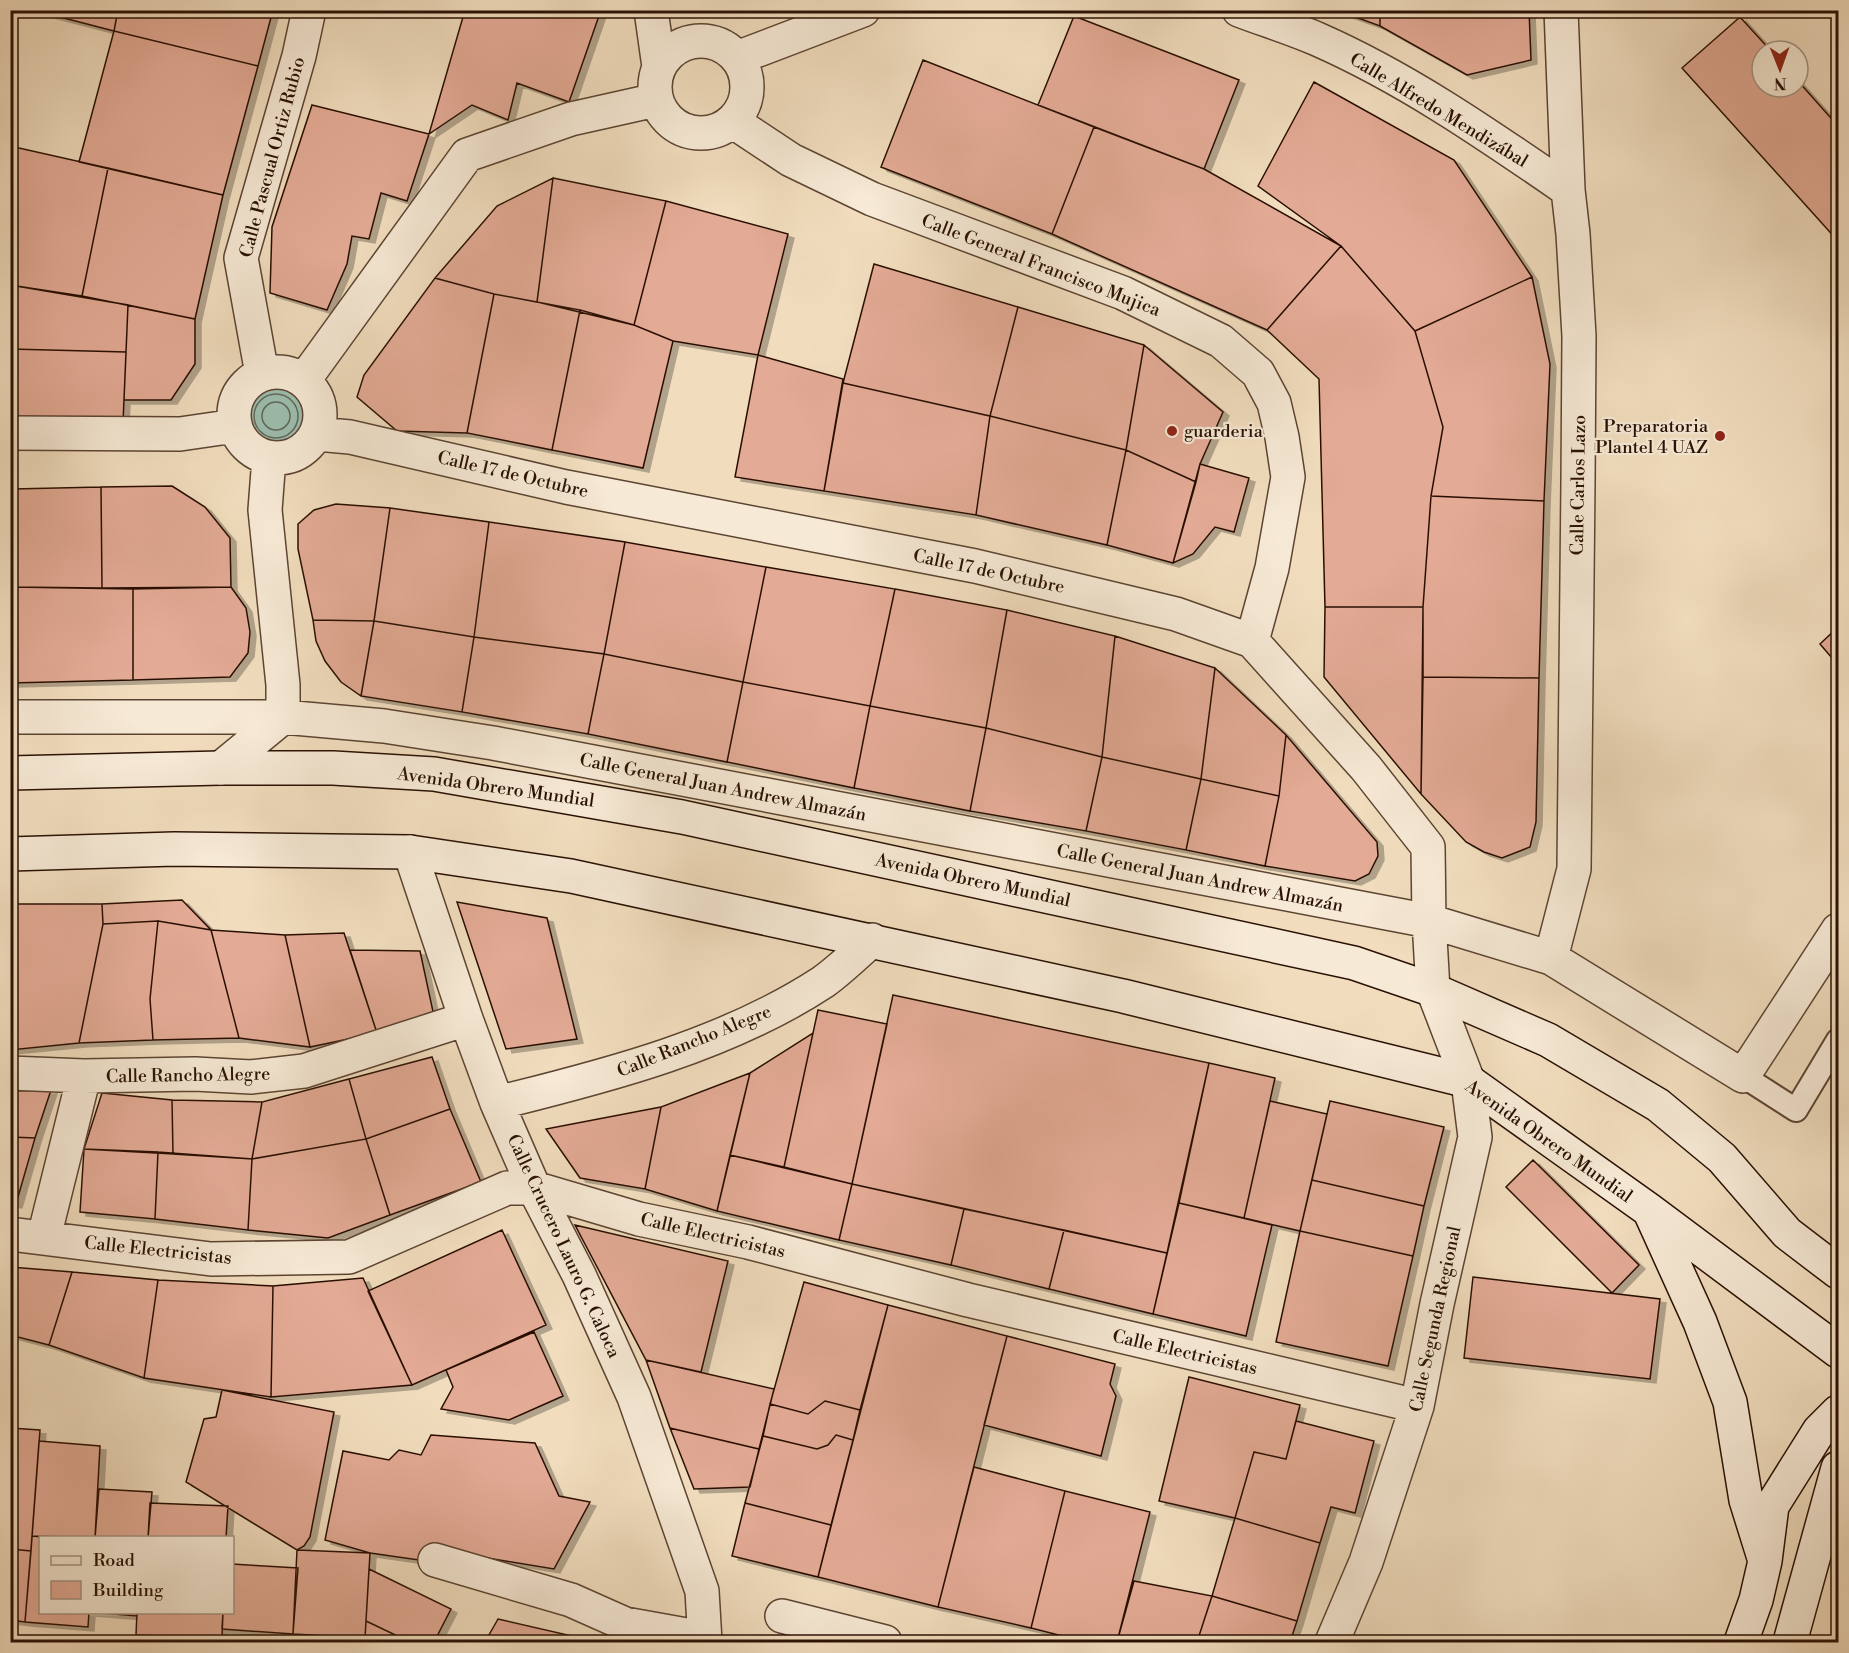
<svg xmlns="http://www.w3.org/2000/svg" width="1849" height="1653" font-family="'Libre Bodoni',serif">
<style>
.water{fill:#9bbcad;stroke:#6e7869;stroke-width:1.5}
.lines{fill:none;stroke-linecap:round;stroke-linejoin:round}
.shore{stroke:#626658;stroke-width:1.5}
.building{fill:#e3aa95;stroke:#2a1104;stroke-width:1.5;filter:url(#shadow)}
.lane-casing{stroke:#5c4432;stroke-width:26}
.street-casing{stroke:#5c4432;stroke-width:36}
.secondary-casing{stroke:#2a1104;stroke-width:36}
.lane{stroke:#f6e9d5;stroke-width:22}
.street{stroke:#f6e9d5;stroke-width:33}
.secondary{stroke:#f6e9d5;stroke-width:33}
.poi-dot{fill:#8f2418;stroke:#f6e9d5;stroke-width:2}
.labels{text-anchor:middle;stroke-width:4.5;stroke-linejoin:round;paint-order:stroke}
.street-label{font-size:18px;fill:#2a1104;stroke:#f6e9d5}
.poi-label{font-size:18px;fill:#2a1104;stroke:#f6e9d5;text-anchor:end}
</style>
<defs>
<filter id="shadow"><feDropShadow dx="6" dy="4" stdDeviation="0" flood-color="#0004"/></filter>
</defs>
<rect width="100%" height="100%" fill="#f1ddbe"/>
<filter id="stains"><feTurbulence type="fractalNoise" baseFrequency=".00333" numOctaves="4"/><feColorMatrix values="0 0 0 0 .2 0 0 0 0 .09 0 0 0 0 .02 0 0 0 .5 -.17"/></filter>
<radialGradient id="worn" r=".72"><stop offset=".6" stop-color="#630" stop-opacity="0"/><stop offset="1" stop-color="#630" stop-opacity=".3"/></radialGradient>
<path class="water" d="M248 416a28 28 0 1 1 56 0a28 28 0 1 1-56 0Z"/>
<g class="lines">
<path class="shore" d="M254 416a22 22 0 1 1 44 0a22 22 0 1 1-44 0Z
M262 416a14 14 0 1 1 28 0a14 14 0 1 1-28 0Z"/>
</g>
<path class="building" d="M33,10H118L114,31Z
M118,10H273L258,66L114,31Z
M465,10H601L569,102L517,83L508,120L472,105L429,134Z
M1336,10H1380V26Z
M1380,10H1529L1531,60L1467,75L1380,26Z
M1074,16L1239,80L1204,169L1038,105Z
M1740,17L1771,51H1762V87H1798V81L1838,126V241L1682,68Z
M114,31L258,66L223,195L79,162Z
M923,60L1094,127L1052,234L881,167Z
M1314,82L1454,160L1532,277L1415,331L1341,246L1258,186Z
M312,105L429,134L407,201L381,193L369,239L352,236L347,264L327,310L270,293L272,227Z
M1094,127L1204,169L1341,246L1267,330L1052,234Z
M10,146L108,168L82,296L10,285Z
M108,168L223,195L195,319L82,296Z
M553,178L666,201L634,325L537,302Z
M553,178L537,302L494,294L435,278L497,206Z
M666,201L788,234L758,355L673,341L634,325Z
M1341,246L1415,331L1443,427L1431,496L1423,607H1325L1319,379L1267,330Z
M874,264L1018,307L990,416L843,383Z
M1532,277L1550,364L1544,501L1431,496L1443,427L1415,331Z
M435,278L494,294L467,433L397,431L357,397L364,375Z
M10,285L128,305L126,352L10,349Z
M494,294L580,310L552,450L467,433Z
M128,305L195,319V364L171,400H124Z
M1018,307L1144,345L1126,450L990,416Z
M580,310L634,325L673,341L643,468L552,450Z
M1144,345L1223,412L1200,464L1196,482L1126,450Z
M10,349L126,352L123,423L10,419Z
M758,355L843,379L824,491L735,477Z
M843,383L990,416L976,515L824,491Z
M990,416L1126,450L1107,545L976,515Z
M1126,450L1196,482L1173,563L1107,545Z
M1200,464L1249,478L1234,532L1215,527L1193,554L1173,563Z
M172,486L205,507L230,538L231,587L102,588L101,487Z
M101,487L102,588L14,587L13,489Z
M10,489H13L14,587H10Z
M1431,496L1544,501L1539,678L1423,677V607Z
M336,504L390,508L374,621L313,620L298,549V524L314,510Z
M390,508L489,522L474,637L374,621Z
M489,522L625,542L604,654L474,637Z
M625,542L766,567L743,682L604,654Z
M766,567L895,589L870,706L743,682Z
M10,587L133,589V680L10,683Z
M231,587L246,608L250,632L248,653L230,677L133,680V589Z
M895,589L1007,610L986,728L870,706Z
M1325,607H1423L1421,794L1324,677Z
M1007,610L1115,636L1102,757L986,728Z
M313,620L374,621L361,696L341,682L325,661L316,641Z
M374,621L474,637L462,712L361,696Z
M1838,627V665L1820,644Z
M1115,636L1215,668L1201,779L1102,757Z
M474,637L604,654L588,734L462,712Z
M604,654L743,682L727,762L588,734Z
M1215,668L1286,735L1279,796L1201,779Z
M1423,677L1539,678L1536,822L1530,847L1502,858L1484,852L1466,842L1421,794Z
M743,682L870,706L854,788L727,762Z
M870,706L986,728L970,811L854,788Z
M986,728L1102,757L1086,831L970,811Z
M1286,735L1377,842L1378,856L1369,874L1355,881L1265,866L1279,796Z
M1102,757L1201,779L1186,850L1086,831Z
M1201,779L1279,796L1265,866L1186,850Z
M182,900L211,930L158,921L103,924L102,904Z
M457,902L547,918L577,1039L506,1049Z
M10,904H102L103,924L79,1043L10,1050Z
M158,921L150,999L153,1040L79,1043L103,924Z
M158,921L211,930L239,1038L153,1040L150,999Z
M211,930L285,935L310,1047L239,1038Z
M344,933L377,1033L310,1047L285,935Z
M350,950L420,951L435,1021L377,1033Z
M893,995L1209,1063L1167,1253L852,1184Z
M818,1010L887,1024L852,1184L784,1167Z
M813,1033L784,1167L730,1155L750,1073Z
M432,1057L450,1109L366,1139L349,1079Z
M1209,1063L1275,1078L1244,1218L1179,1203Z
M750,1073L717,1211L645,1189L661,1107Z
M349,1079L366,1139L252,1159L262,1102Z
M51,1090L35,1138L10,1137V1091Z
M102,1093L172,1100L173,1154L84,1149Z
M172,1100L262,1102L252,1159L173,1154Z
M1270,1101L1327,1114L1300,1231L1244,1218Z
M1330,1101L1444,1127L1424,1206L1312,1180Z
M661,1107L645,1189L580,1178L546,1129Z
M450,1109L481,1182L390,1215L366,1139Z
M10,1137L35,1138L16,1204L10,1203Z
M366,1139L390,1215L328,1238L248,1230L252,1159Z
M84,1149L158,1152L155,1219L80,1212Z
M158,1152L252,1159L248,1230L155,1219Z
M730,1155L852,1184L839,1240L717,1211Z
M1533,1160L1639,1265L1612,1293L1506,1187Z
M1312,1180L1424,1206L1413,1256L1300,1231Z
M852,1184L964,1209L951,1265L839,1240Z
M1179,1203L1272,1225L1246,1336L1153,1314Z
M964,1209L1064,1230L1049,1289L951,1265Z
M575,1225L728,1261L701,1372L646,1360Z
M502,1230L546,1325L412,1385L368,1291Z
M1064,1230L1167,1253L1153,1314L1049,1289Z
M1300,1231L1413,1256L1388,1366L1276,1342Z
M10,1267L72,1272L49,1345L10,1335Z
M72,1272L158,1280L144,1378L49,1345Z
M1473,1277L1660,1299L1650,1379L1464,1358Z
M363,1278L412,1385L271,1397L273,1286Z
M158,1280L273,1286L271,1397L144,1378Z
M804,1282L888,1305L860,1410L825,1401L808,1414L770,1404Z
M888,1305L1007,1336L938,1607L818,1577Z
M534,1332L563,1396L509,1420L441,1409L453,1387L446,1370Z
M1007,1336L1115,1364L1110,1384L1116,1396L1101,1456L984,1425Z
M646,1360L774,1389L759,1449L670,1428Z
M1189,1377L1300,1405L1286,1459L1254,1452L1235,1518L1159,1501Z
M222,1390L334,1412L310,1537L304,1546L297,1550L186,1482L204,1419L216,1417Z
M825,1401L860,1410L853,1440L836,1435L828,1445L817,1449L763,1436L770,1404L808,1414Z
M1296,1421L1374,1441L1355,1513L1331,1507L1320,1543L1235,1518L1254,1452L1286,1459Z
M10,1428L40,1430L31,1551L10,1549Z
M670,1428L759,1449L750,1487L694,1489Z
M431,1435L535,1443L559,1496L590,1502L554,1569L463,1554L454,1565L370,1553L325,1540L343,1451L389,1460L399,1450L421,1455Z
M836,1435L853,1440L831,1525L745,1503L763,1436L817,1449L828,1445Z
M39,1441L100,1446L95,1538L32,1536Z
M974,1467L1065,1491L1031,1628L938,1607Z
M99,1489L152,1492L148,1538H95Z
M1065,1491L1150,1512L1117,1642H1086L1031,1628Z
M150,1503L228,1506L226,1538H148Z
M745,1503L831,1525L818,1577L732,1556Z
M1235,1518L1320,1543L1297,1621L1212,1596Z
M32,1536L54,1538H40V1612H89L88,1627L25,1622Z
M10,1549L31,1551L25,1622L10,1620Z
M297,1550L370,1553L365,1638L293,1634Z
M232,1564L298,1568L293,1634L222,1629L223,1612H232Z
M369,1569L451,1609L434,1642H410L366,1621Z
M1134,1581L1212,1596L1197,1642H1117Z
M1212,1596L1297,1621L1290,1642H1197Z
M89,1612H137V1616Z
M137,1612H223L222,1638L136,1635Z
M498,1619L572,1636L570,1642H485Z
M366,1621L410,1642H335L326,1636L365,1638Z"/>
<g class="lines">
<g class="lane-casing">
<path id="lane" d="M1743,1076L1796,1110L1838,1040"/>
</g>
<g class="street-casing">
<path id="street" d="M651,10L659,67
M1239,10C1265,20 1292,28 1317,39C1406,78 1488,135 1568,190
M655 87a46 46 0 1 1 92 0a46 46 0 1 1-92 0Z
M737,58L863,10
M732,121L791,160L872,199L1123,293L1221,341L1258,373L1274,403L1282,437L1288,477L1272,568L1252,641
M234 415a43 43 0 1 1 86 0a43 43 0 1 1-86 0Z
M262,374L241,258L299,56L309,10
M304,380L467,155L571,119L656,100
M10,433L180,434L235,426
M317,434L350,437L566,487L975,566L1176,614L1252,641L1366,768L1428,847L1429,921L1433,990L1468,1081L1475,1137L1437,1304L1417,1406L1366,1562L1332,1642
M10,717H283L384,726L493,743L1429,921L1551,958L1743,1076L1838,930
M221,768L283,717V685L265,510L269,458
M410,852L466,1019L497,1103L534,1188L579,1275L634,1397L702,1591L705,1642
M1551,958L1574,869L1578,482L1579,336L1573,234L1568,190L1561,10
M10,1073L84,1076L195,1074L251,1077L304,1071L466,1019
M497,1103C607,1076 727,1045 823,982C840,970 856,954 872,940
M10,1234L211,1259L349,1257L507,1188H534L639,1219L748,1242L968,1300L1417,1406
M44,1237L84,1076
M435,1560L571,1600L625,1624L703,1638
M782,1616L885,1642"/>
</g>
<g class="secondary-casing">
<path id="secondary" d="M10,773L221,768H333L434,774L682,817L1354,963L1433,990L1548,1040L1658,1105L1722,1158L1787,1233L1838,1272
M10,854L174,849L410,852L571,876L1123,996L1468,1081L1649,1210L1838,1351
M1651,1214L1700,1322L1730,1402L1746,1500L1765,1561
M1741,1642L1756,1600L1765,1561L1772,1506L1819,1431L1838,1412
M1790,1642L1838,1468"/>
</g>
<use href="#lane" class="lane"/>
<use href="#street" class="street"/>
<use href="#secondary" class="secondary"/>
</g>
<g class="poi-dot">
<circle cx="1172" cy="431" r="6"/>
<circle cx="1720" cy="436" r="6"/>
</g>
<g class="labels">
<g class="street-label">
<text transform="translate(1439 110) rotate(31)" y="6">Calle Alfredo Mendizábal</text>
<text transform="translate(272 157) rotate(-75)" y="6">Calle Pascual Ortiz Rubio</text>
<text transform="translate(1041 265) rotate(21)" y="6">Calle General Francisco Mujica</text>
<text transform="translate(513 474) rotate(13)" y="6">Calle 17 de Octubre</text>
<text transform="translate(1578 485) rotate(-89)" y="6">Calle Carlos Lazo</text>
<text transform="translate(989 571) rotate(12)" y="6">Calle 17 de Octubre</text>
<text transform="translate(496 787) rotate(8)" y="6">Avenida Obrero Mundial</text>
<text transform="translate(723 787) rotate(11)" y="6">Calle General Juan Andrew Almazán</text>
<text transform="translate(1200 878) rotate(11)" y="6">Calle General Juan Andrew Almazán</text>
<text transform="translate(973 880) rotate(12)" y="6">Avenida Obrero Mundial</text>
<text transform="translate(694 1041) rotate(-22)" y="6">Calle Rancho Alegre</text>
<text transform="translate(188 1075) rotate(-1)" y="6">Calle Rancho Alegre</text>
<text transform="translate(1549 1141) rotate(35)" y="6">Avenida Obrero Mundial</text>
<text transform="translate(713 1235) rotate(13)" y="6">Calle Electricistas</text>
<text transform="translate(564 1246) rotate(65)" y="6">Calle Crucero Lauro G. Caloca</text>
<text transform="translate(158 1250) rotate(6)" y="6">Calle Electricistas</text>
<text transform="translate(1435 1319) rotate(-78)" y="6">Calle Segunda Regional</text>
<text transform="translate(1185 1352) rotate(13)" y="6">Calle Electricistas</text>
</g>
<g class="poi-label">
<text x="1708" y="432">Preparatoria<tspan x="1708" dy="21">Plantel 4 UAZ</tspan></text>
<text x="1184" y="437" text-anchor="start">guarderia</text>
</g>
</g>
<rect width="1849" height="1653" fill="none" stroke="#f1ddbe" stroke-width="36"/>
<rect x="12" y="12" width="1825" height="1629" fill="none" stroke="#2a1104" stroke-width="3"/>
<rect x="18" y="18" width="1813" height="1617" fill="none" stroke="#2a1104" stroke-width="1.5"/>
<rect x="39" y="1536" width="195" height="78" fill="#f6e9d5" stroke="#a49381" stroke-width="1.5"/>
<rect x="51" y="1556" width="30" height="9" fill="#f6e9d5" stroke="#a49381" stroke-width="1.5"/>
<text x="93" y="1566" font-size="18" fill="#2a1104">Road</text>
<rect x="51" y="1581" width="30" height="18" fill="#e3aa95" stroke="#a49381" stroke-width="1.5"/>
<text x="93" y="1596" font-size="18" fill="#2a1104">Building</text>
<g transform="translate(1780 69) rotate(179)"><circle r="28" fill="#f6e9d5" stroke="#a49381" stroke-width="1.5"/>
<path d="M0-4.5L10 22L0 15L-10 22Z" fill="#8f2418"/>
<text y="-9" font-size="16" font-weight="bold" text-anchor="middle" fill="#2a1104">N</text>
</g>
<rect width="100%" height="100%" filter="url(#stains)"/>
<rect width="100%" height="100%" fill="url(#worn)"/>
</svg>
